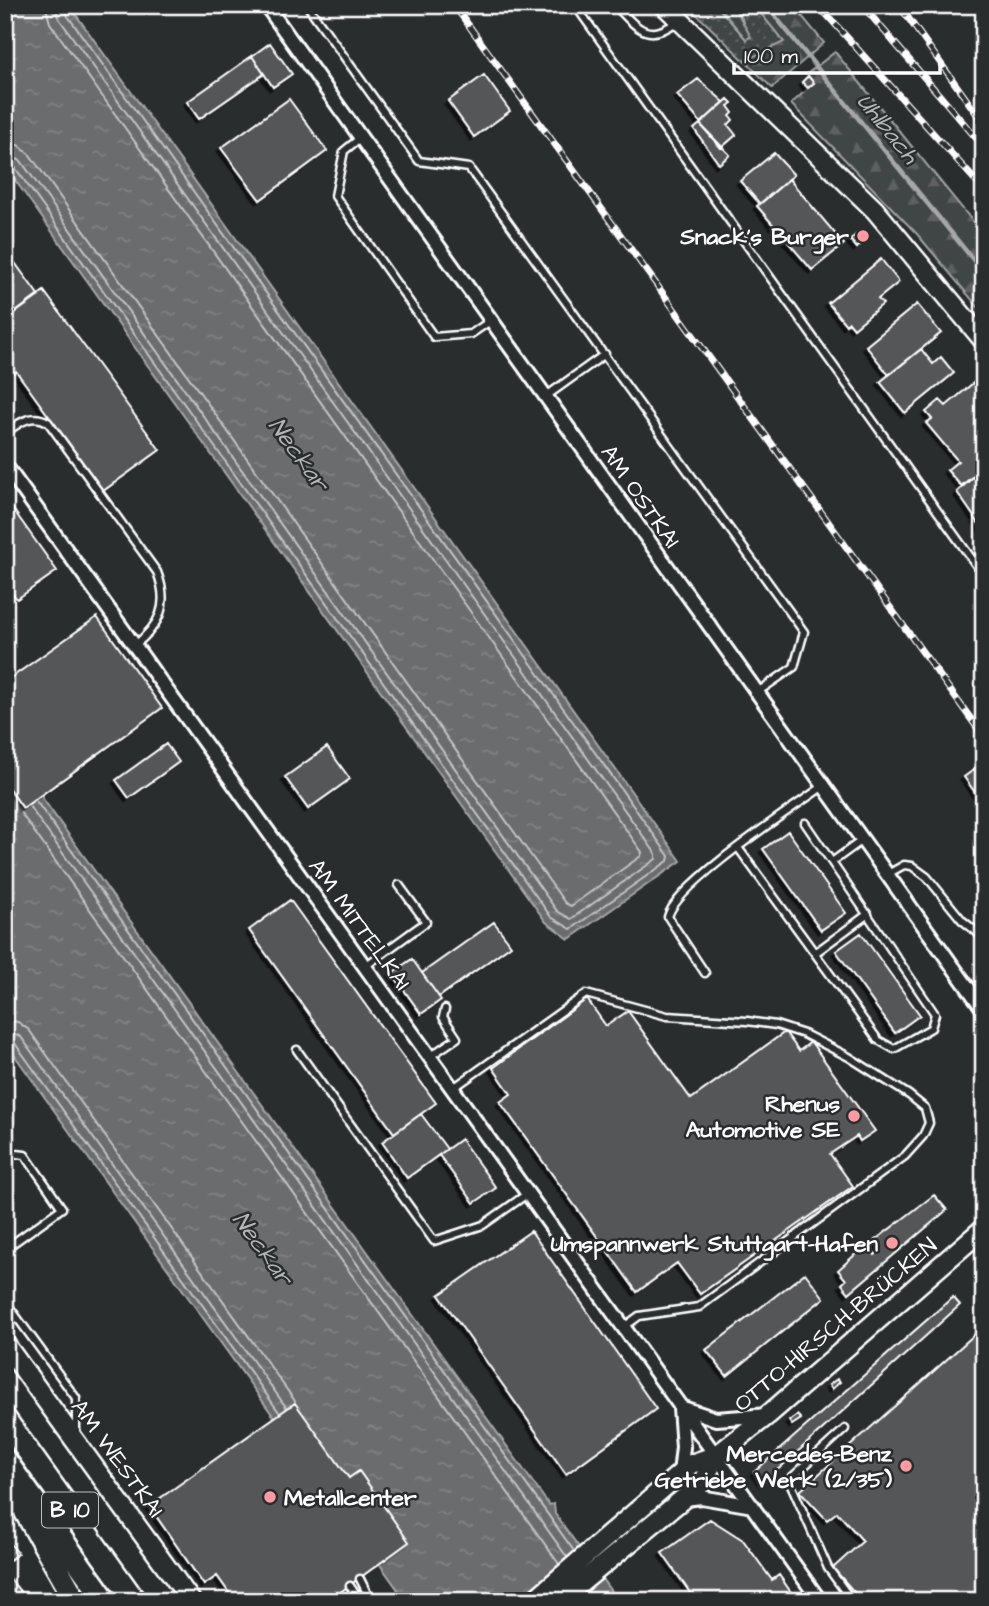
<svg xmlns="http://www.w3.org/2000/svg" width="989" height="1606" font-family="'Architects Daughter',sans-serif">
<style>
.grass{fill:url(#grass-dots);stroke:#a0a2a2;stroke-width:2}
.forest{fill:url(#forest-firs);stroke:#a0a2a2;stroke-width:2}
.water{fill:url(#water-ripples);stroke:#a6a7a7;stroke-width:2}
.lines{fill:none;stroke-linecap:round;stroke-linejoin:round}
.shore{stroke:#c3c4c5;stroke-width:2}
.stream{stroke:#a6a7a7;stroke-width:4.5}
.building{fill:#555758;stroke:#fff;stroke-width:2;filter:url(#shadow)}
.service-casing{stroke:#fff;stroke-width:11}
.minor-casing{stroke:#fff;stroke-width:18}
.secondary-casing{stroke:#fff;stroke-width:23}
.trunk-casing{stroke:#fff;stroke-width:26}
.service{stroke:#2a2d2e;stroke-width:6}
.minor{stroke:#2a2d2e;stroke-width:12}
.secondary{stroke:#2a2d2e;stroke-width:18}
.trunk{stroke:#2a2d2e;stroke-width:21}
.rail-casing{stroke:#fff;stroke-width:7}
.rail{stroke:#2a2d2e;stroke-width:4.5;stroke-dasharray:13;stroke-linecap:butt}
.poi-dot{fill:#ff9aa2;stroke:#2a2d2e;stroke-width:2.5}
.labels{text-anchor:middle;stroke-width:5;stroke-linejoin:round;paint-order:stroke}
.shield{fill:#2a2d2e;stroke:#bfc0c0;stroke-width:2}
.shield-label{font-size:21px;font-weight:bold;fill:#fff}
.poi-label{font-size:23px;font-weight:bold;fill:#fff;stroke:#2a2d2e;text-anchor:end}
.street-label{font-size:23px;fill:#fff;stroke:#2a2d2e}
.water-label{font-size:24px;font-style:italic;fill:#b4b6b6;stroke:#2a2d2e}
</style>
<defs>
<pattern id="grass-dots" width="8" height="8" patternUnits="userSpaceOnUse" patternTransform="scale(1.75)"><rect width="8" height="8" fill="#414445"/><path d="M2 2h.1M6 6h.1" fill="none" stroke="#5e6061" stroke-width="1.8" stroke-linecap="round"/></pattern>
<pattern id="forest-firs" width="22" height="20" patternUnits="userSpaceOnUse" patternTransform="scale(1.75)"><rect width="22" height="20" fill="#414445"/><path d="M5 1l3.5 6h-7zM16 11l3.5 6h-7z" fill="#5e6061"/></pattern>
<pattern id="water-ripples" width="26" height="14" patternUnits="userSpaceOnUse" patternTransform="scale(1.75)"><rect width="26" height="14" fill="#6a6c6d"/><path d="M2 4q2-2 4 0t4 0M15 11q2-2 4 0t4 0" fill="none" stroke="#808283"/></pattern>
<filter id="shadow"><feDropShadow dx="-3.5" dy="3.5" stdDeviation="0" flood-color="#0009"/></filter>
</defs>
<rect width="100%" height="100%" fill="#2a2d2e"/>
<filter id="ink" filterUnits="userSpaceOnUse"><feTurbulence type="fractalNoise" baseFrequency=".0143" numOctaves="2"/><feDisplacementMap in="SourceGraphic" scale="14" xChannelSelector="R" yChannelSelector="G"/><feConvolveMatrix kernelMatrix="1 2 1 2 8 2 1 2 1" color-interpolation-filters="sRGB"/></filter>
<g filter="url(#ink)">
<path class="grass" d="M687,5H716L746,39L742,18L733,5H754L785,42L748,60L750,66Z"/>
<path class="forest" d="M717,5H733L751,37L746,39Z
M754,5H793L824,43L772,88L750,66L748,59L784,42Z
M835,52L984,235V314L917,234L791,104L814,83L807,74Z"/>
<path class="water" d="M5,5H69L681,861L569,939L546,922L5,166Z
M5,746L549,1505L554,1504L555,1514L618,1601H406L5,1042Z"/>
<g class="lines">
<path class="shore" d="M5,143L18,145L30,155L565,903L571,906L641,856L642,852L50,23L45,5
M5,154L21,161L557,911L571,919L656,859V854L58,17L55,5
M5,162L14,166L551,917L571,929L668,861L669,856L65,12L64,5
M5,791L559,1564
M36,801L574,1551
M29,806L567,1557
M5,1020L18,1022L29,1030L295,1401
M5,1030L21,1037L286,1407
M5,1039L14,1042L279,1412"/>
<path class="stream" d="M766,5L984,273"/>
</g>
<path class="building" d="M270,43L292,74L273,87L252,56Z
M252,56L264,74L199,119L187,102Z
M484,75L510,111L474,137L448,101Z
M808,76L814,83L808,88L802,82Z
M698,79L724,102L701,123L677,95Z
M289,99L327,151L260,200L221,148Z
M728,99L732,103L728,106L733,113L730,116L733,120L728,125L736,135L721,148L700,124Z
M700,124L730,155L719,164L694,129Z
M774,153L794,175L760,204L740,181Z
M789,179L844,244L812,270L757,206Z
M863,231L869,237L863,242L857,235Z
M857,234L863,242L857,248L850,240Z
M5,249L39,296L5,320Z
M881,259L899,282L878,299L883,304L854,328L849,322L846,325L828,303Z
M44,291L160,450L103,491L16,371L10,375L5,369V320Z
M917,304L941,333L889,375L866,346Z
M921,349L933,364L941,357L954,373L905,413L880,382Z
M978,379L984,386V467L961,486L947,470L958,461L926,423L932,419L926,412L940,400L946,406Z
M984,467V531L957,492Z
M5,498L57,571L17,599L5,584Z
M97,617L162,708L23,808L5,783V682Z
M166,744L179,762L129,798L116,780Z
M327,747L350,779L308,809L285,777Z
M979,766L984,773V805L964,777Z
M788,831L846,913L821,930L763,849Z
M290,900L436,1103L394,1133L249,930Z
M494,922L511,945L439,997L422,973Z
M861,933L920,1015L895,1033L836,951Z
M412,959L441,1000L421,1014L392,973Z
M587,999L606,1026L628,1011L691,1099L785,1032L799,1051L811,1042L875,1131L860,1141L857,1136L830,1154L853,1186L700,1294L677,1263L637,1292L500,1102L511,1094L493,1068Z
M421,1114L447,1149L407,1178L382,1142Z
M461,1139L496,1188L474,1203L439,1155Z
M934,1195L947,1210L849,1293L842,1284L846,1280L838,1270L866,1245L875,1255L881,1249L874,1241Z
M531,1231L656,1409L566,1474L439,1295Z
M805,1273L824,1298L727,1376L706,1350Z
M953,1297L960,1305L763,1483L754,1472Z
M984,1326V1601H862L833,1568L863,1541L837,1512L827,1520L800,1491Z
M837,1379L840,1382L832,1389L829,1385Z
M295,1403L349,1478L359,1471L409,1542L328,1601H235L217,1576L204,1585L149,1506Z
M797,1415L801,1419L792,1425L789,1421Z
M710,1519L743,1540L772,1580L779,1575L797,1601H696L662,1553Z
M5,1537L18,1553L5,1564Z
M5,1573L28,1601H5Z"/>
<g class="lines">
<g class="service-casing">
<path id="service" d="M307,5L419,161L469,168L804,632L794,667L756,693
M575,5L984,576
M615,5C636,27 648,44 676,22
M360,138L344,151L335,196L434,337L471,334L490,321
M545,397L605,354
M5,433C18,424 31,412 48,422L157,572C170,605 160,625 134,646
M739,849L878,1040L894,1049L931,1028L935,1014L805,823
M832,862L861,841
M886,875L904,865L912,866L927,877L962,920L984,938
M815,953L868,914
M364,967L426,922L399,885
M705,973L668,917C675,885 790,810 822,787
M297,1050L434,1241L483,1225L527,1194
M429,1057L457,1038L443,1017L445,1009
M452,1089L586,994L667,1016L747,1021L776,1025L804,1034L849,1057L909,1095L925,1108L929,1123L923,1136L905,1156L699,1307L639,1316L624,1327
M5,1149L8,1153L25,1155L62,1208L5,1249
M5,1301L76,1398V1436
M845,1429L789,1480L828,1568L852,1601
M360,1579L371,1601
M350,1586L360,1601"/>
</g>
<g class="minor-casing">
<path id="minor" d="M266,5L984,1010
M5,465L820,1601
M680,1407L716,1419L768,1415
M680,1408L683,1447L680,1473
M685,1499L701,1497L753,1506"/>
</g>
<g class="secondary-casing">
<path id="secondary" d="M664,5L875,210L984,341
M5,1344L191,1601
M533,1601L691,1464L717,1455L768,1415L984,1228
M559,1601L701,1484L717,1455"/>
</g>
<g class="trunk-casing">
<path id="trunk" d="M5,1419L135,1601
M5,1460L106,1601
M13,1490L76,1601"/>
</g>
<use href="#service" class="service"/>
<use href="#minor" class="minor"/>
<use href="#secondary" class="secondary"/>
<use href="#trunk" class="trunk"/>
<g class="rail-casing">
<path id="rail" d="M454,5L984,737
M818,5L984,190
M862,5L984,147
M899,5L984,124"/>
</g>
<use href="#rail" class="rail"/>
</g>
</g>
<g class="poi-dot">
<circle cx="863" cy="236" r="7"/>
<circle cx="854" cy="1116" r="7"/>
<circle cx="892" cy="1243" r="7"/>
<circle cx="906" cy="1466" r="7"/>
<circle cx="270" cy="1497" r="7"/>
</g>
<g class="labels">
<rect class="shield" x="42" y="1492.5" width="56" height="35" rx="5"/>
<g class="shield-label">
<text x="70" y="1517">B 10</text>
</g>
<g class="poi-label">
<text x="849" y="244">Snack's Burger</text>
<text x="840" y="1111">Rhenus<tspan x="840" dy="26">Automotive SE</tspan></text>
<text x="878" y="1251">Umspannwerk Stuttgart-Hafen</text>
<text x="892" y="1461">Mercedes-Benz<tspan x="892" dy="26">Getriebe Werk (2/35)</tspan></text>
<text x="284" y="1505" text-anchor="start">Metallcenter</text>
</g>
<g class="street-label">
<text transform="translate(641 496) rotate(55)" y="8">AM OSTKAI</text>
<text transform="translate(360 924) rotate(54)" y="8">AM MITTELKAI</text>
<text transform="translate(835 1324) rotate(-40)" y="8">OTTO-HIRSCH-BRÜCKEN</text>
<text transform="translate(118 1458) rotate(54)" y="8">AM WESTKAI</text>
</g>
<g class="water-label">
<text transform="translate(888 128) rotate(51)" y="8">Uhlbach</text>
<text transform="translate(299 454) rotate(54)" y="8">Neckar</text>
<text transform="translate(263 1248) rotate(54)" y="8">Neckar</text>
</g>
</g>
<rect width="989" height="1606" fill="none" stroke="#2a2d2e" stroke-width="28"/>
<rect x="14" y="14" width="961" height="1578" fill="none" stroke="#fff" stroke-width="2.5" filter="url(#ink)"/>
<path d="M734 63v10h206v-10" fill="none" stroke="#ffffff" stroke-width="3.5"/>
<text x="744" y="63" font-size="21" fill="#ffffff" stroke="#2a2d2e" stroke-width="5" paint-order="stroke">100 m</text>
</svg>
